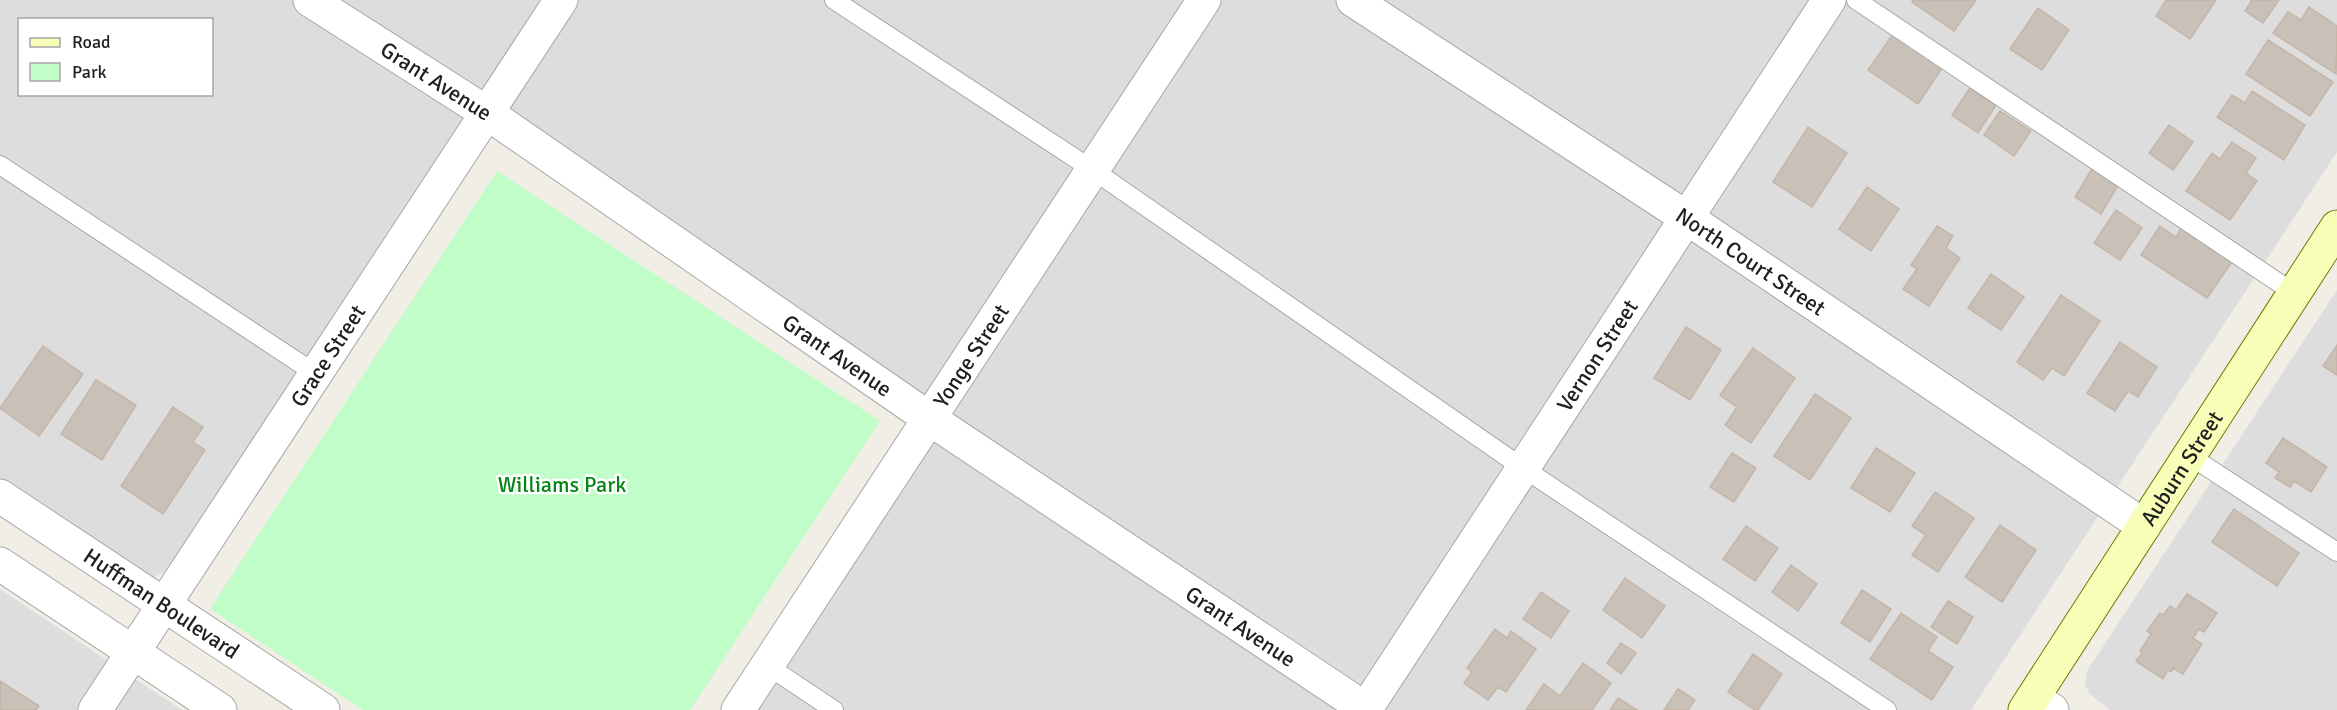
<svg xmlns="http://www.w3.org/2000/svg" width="2337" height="710" font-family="Signika,sans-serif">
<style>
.residential{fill:#dedddd;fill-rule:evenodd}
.park{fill:#c0fdc8}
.building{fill:#c9c1b8;stroke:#c4b5a7;stroke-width:1.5}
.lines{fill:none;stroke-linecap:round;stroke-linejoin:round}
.service-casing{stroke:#a7a7a7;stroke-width:20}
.minor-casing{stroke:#a7a7a7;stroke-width:35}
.tertiary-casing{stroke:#a7a7a7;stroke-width:35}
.secondary-casing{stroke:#6a7e00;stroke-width:35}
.service{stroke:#fff;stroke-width:18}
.minor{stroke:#fff;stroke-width:33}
.tertiary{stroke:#fff;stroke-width:33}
.secondary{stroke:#f7feb7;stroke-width:33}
.labels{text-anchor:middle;stroke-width:5;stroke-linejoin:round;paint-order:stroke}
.street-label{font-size:22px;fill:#202020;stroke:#fff}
.park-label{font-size:22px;fill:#038815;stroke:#fff}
</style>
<rect width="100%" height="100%" fill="#f1eee6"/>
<path class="residential" d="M0,0H2337V152L1971,710H754L951,417L478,94L166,571L151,579L0,483ZM20,20H212V94H20Z
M2337,290V710H2110L2089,693L2085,684L2087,671Z
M0,589L182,710H0Z"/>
<path class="park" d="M497,171L880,421L690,710H363L210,609Z"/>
<path class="building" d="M1913,0H1976L1954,31L1912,2Z
M2166,0H2216L2190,39L2156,16Z
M2252,0H2279L2263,23L2245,11Z
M2309,7L2337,26L2336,74L2273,33L2288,12L2301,20Z
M2038,8L2069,30L2042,70L2010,49Z
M1893,34L1942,68L1918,104L1868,70Z
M2268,40L2333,82L2310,116L2246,74Z
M1970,88L1996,105L1978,133L1952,115Z
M2252,91L2305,125L2284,160L2217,117L2232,95L2245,103Z
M2000,111L2031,131L2014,156L1984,135Z
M2169,125L2193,142L2173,170L2149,153Z
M1808,127L1847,153L1812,207L1773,182Z
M2232,142L2256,158L2246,173L2257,181L2230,220L2186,191L2212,153L2220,159Z
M2093,167L2119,184L2101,214L2075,197Z
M1867,187L1899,209L1871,251L1839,229Z
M2116,210L2142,228L2120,260L2094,243Z
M1937,226L1953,236L1946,248L1960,258L1929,306L1903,289L1917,269L1911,265Z
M2160,226L2176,237L2181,228L2232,262L2207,298L2141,255Z
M1991,274L2024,297L2001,330L1968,308Z
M2061,295L2100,321L2064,376L2052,368L2043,380L2017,362Z
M1686,327L1721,350L1690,400L1654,378Z
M2120,342L2157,367L2138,397L2128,391L2115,411L2087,393Z
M2337,345V375L2323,366Z
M43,346L83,374L39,436L0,408Z
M1753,348L1795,378L1751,443L1725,425L1737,407L1720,395Z
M96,380L136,405L102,460L61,434Z
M1815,394L1851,418L1810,480L1774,456Z
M173,407L203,427L193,442L205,450L163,514L121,486Z
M2283,438L2327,467L2311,492L2294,481L2290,487L2275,478L2279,472L2266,463Z
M1876,448L1915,473L1890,512L1851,488Z
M1732,453L1756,468L1734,502L1710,487Z
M1935,492L1974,518L1938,572L1912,555L1926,535L1912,526Z
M2234,509L2299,553L2277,586L2212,542Z
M2000,525L2036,550L2002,602L1965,577Z
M1746,526L1778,548L1755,581L1723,559Z
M1791,565L1817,584L1798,611L1772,592Z
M1625,578L1665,606L1642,638L1603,610Z
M1862,590L1891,609L1870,642L1841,623Z
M1541,592L1569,611L1551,638L1523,619Z
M2187,594L2217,613L2204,632L2199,629L2193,638L2202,644L2183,674L2173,668L2171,672L2168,670L2163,679L2136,661L2142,653L2140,651L2151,634L2147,631L2160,613L2163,615L2170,606L2176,610Z
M1948,601L1973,617L1957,644L1931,627Z
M1901,613L1937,637L1928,651L1953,667L1932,700L1870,659Z
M1495,629L1507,638L1511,631L1536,649L1506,692L1498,687L1488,700L1464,683L1472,672L1467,668Z
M1621,643L1636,653L1621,674L1607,663Z
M1753,654L1782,674L1758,710H1755L1728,692Z
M1583,663L1611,683L1592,710H1526L1544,684L1560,696Z
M0,681L39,706L36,710H0Z
M1678,689L1695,700L1688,710H1664Z
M1618,698L1637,710H1610Z"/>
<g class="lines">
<g class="service-casing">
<path id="service" d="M834,0L1093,170L1523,468L1887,710
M1856,0L2294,293
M0,165L316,374
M2190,456L2337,552
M768,666L834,710"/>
</g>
<g class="minor-casing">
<g id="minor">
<path id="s1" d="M310,0L487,113L930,419L1367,710"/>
<path id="s2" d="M1353,0L1687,218L2144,526"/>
<path d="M2033,698L2052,710"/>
<path id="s3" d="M95,710L561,0"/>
<path id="s4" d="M738,710L1204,0"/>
<path id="s5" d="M1365,710L1829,0"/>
</g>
</g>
<g class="tertiary-casing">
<g id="tertiary">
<path id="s6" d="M0,496L323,710"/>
<path d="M0,564L220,710"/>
</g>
</g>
<g class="secondary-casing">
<g id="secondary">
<path id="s7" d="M2025,710L2337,227"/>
</g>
</g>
<use href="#service" class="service"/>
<use href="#minor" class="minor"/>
<use href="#tertiary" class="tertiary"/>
<use href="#secondary" class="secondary"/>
</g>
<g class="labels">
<g class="street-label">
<text dy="8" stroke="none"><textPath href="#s1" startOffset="150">Grant Avenue</textPath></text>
<text dy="8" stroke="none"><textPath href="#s2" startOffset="476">North Court Street</textPath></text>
<text dy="8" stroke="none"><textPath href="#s3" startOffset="424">Grace Street</textPath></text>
<text dy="8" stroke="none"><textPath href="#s4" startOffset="424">Yonge Street</textPath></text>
<text dy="8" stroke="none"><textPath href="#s5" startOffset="424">Vernon Street</textPath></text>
<text dy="8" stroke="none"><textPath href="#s1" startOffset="636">Grant Avenue</textPath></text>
<text dy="8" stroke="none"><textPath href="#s7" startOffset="288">Auburn Street</textPath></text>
<text dy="8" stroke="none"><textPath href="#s6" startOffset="194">Huffman Boulevard</textPath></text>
<text dy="8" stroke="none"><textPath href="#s1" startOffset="1122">Grant Avenue</textPath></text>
</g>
<g class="park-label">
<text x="562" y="492">Williams Park</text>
</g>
</g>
<rect x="18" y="18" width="195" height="78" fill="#ffffff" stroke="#a6a6a6" stroke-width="1.5"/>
<rect x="30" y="38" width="30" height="9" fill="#f7feb7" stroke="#a6a6a6" stroke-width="1.5"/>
<text x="72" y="48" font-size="18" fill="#202020">Road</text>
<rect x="30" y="63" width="30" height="18" fill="#c0fdc8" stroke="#a6a6a6" stroke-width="1.5"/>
<text x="72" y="78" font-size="18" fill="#202020">Park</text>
</svg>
